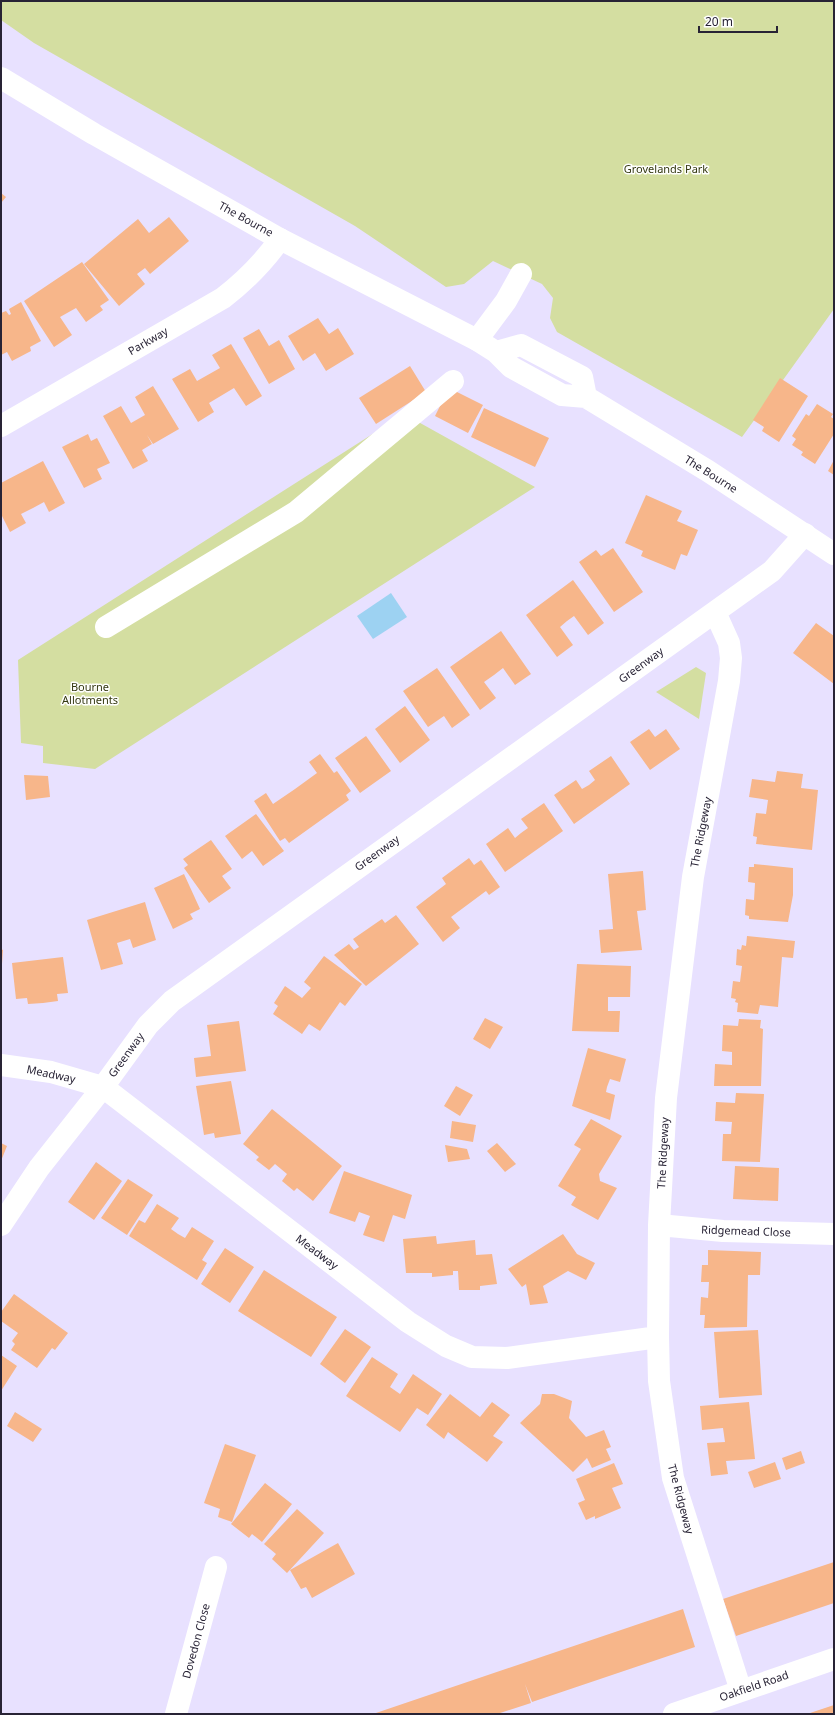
<svg xmlns="http://www.w3.org/2000/svg" width="835" height="1715" font-family="'Noto Sans',sans-serif">
<style>
.green{fill:#d4dea1}
.water{fill:#9dd2f2}
.building{fill:#f7b68a}
.lines{fill:none;stroke-linecap:round;stroke-linejoin:round}
.minor{stroke:#fff;stroke-width:22}
.major{stroke:#fff;stroke-width:22}
.labels{text-anchor:middle;stroke-width:3;stroke-linejoin:round;paint-order:stroke}
.park-label{font-size:11px;fill:#333810;stroke:#fff}
.street-label{font-size:11px;fill:#282335;stroke:#fff}
</style>
<rect width="100%" height="100%" fill="#e8e1ff"/>
<path class="green" d="M1,1H834V309L742,437L557,332L550,318L553,298L542,284L493,261L464,284L446,287L355,226L34,43L1,20Z
M404,414L535,487L95,769L43,763V746L21,743L18,660Z
M696,667L706,673L699,719L656,692Z"/>
<path class="water" d="M391,593L407,617L373,639L357,616Z"/>
<path class="building" d="M1,193L6,197L1,203Z
M169,217L189,241L150,274L145,268L137,274L145,284L119,306L84,264L138,219L149,233Z
M82,262L109,300L100,306L103,310L86,322L76,308L60,317L72,335L54,347L24,301Z
M21,302L41,341L30,347L31,351L12,361L7,352L1,355V313L6,311L9,315L11,314L9,309Z
M318,318L329,334L338,328L354,354L326,371L315,353L303,361L288,336Z
M259,329L269,346L279,340L295,369L269,384L243,338Z
M231,344L262,396L246,406L234,388L209,403L214,412L198,422L172,379L190,369L197,381L220,368L212,355Z
M410,366L426,392L376,424L359,398Z
M780,378L808,396L779,442L762,431L764,427L753,420Z
M153,386L179,429L153,444L147,435L152,444L142,450L148,461L133,469L103,416L121,406L131,423L145,415L135,397Z
M449,388L483,405L468,433L435,416Z
M817,404L833,414L831,417L834,419V434L815,464L801,455L803,452L792,445L796,439L792,436L806,414L809,416Z
M484,408L549,438L535,467L503,452L511,436L503,452L471,437Z
M88,434L91,441L97,438L110,463L97,469L102,479L84,488L62,447Z
M834,460V475L828,471Z
M43,461L65,503L49,512L44,502L33,508L21,514L26,523L10,532L1,514V483Z
M646,495L682,511L677,521L698,530L687,556L681,554L675,570L641,556L643,551L625,543Z
M613,548L643,592L614,612L579,562L596,550L601,556Z
M573,580L604,623L588,635L574,616L567,621L560,627L573,645L557,657L526,615Z
M816,623L834,636V684L793,653Z
M501,631L531,674L515,685L503,668L494,675L484,682L496,698L480,710L450,667Z
M437,668L470,715L452,728L444,716L428,727L403,691Z
M405,706L430,740L400,763L375,729Z
M649,729L655,737L666,729L680,749L650,770L630,742Z
M366,736L391,771L360,793L335,758Z
M320,754L334,773L337,771L351,791L346,795L349,800L289,843L285,838L280,841L254,801L266,793L273,804L295,789L317,773L309,762Z
M611,756L630,784L574,824L554,795L576,780L582,789L589,785L595,780L589,771Z
M777,771L803,774L801,788L818,790L812,850L756,844L757,837L753,836L756,813L766,814L768,800L749,797L752,779L775,782Z
M24,775L48,776L50,797L26,800Z
M544,803L563,831L505,872L486,844L508,828L515,838L521,833L528,828L521,819Z
M256,814L284,851L263,866L252,851L242,859L225,836Z
M211,840L232,869L222,876L231,888L209,903L184,868L188,865L183,859Z
M469,858L474,865L481,860L500,887L489,895L486,891L451,917L460,928L443,942L416,907L446,884L442,878Z
M754,864L793,868V895L788,922L749,919V916L745,915L746,899L754,900L755,883L748,882L749,867H754Z
M643,871L646,910L637,911L642,950L601,953L599,930L613,929L608,874Z
M184,874L200,909L190,914L193,919L173,929L154,888Z
M145,902L156,940L133,948L130,939L117,943L123,964L101,970L87,920Z
M396,915L419,944L366,986L334,955L349,944L354,950L359,947L353,939L382,919L385,923Z
M747,936L795,941L793,958L782,957L778,1007L760,1005L758,1014L737,1012L738,1003L735,1002L736,999L731,998L733,981L740,982L742,966L736,965L737,949L741,950L742,945L746,946Z
M1,949L3,950L2,964H1Z
M324,956L362,984L345,1006L340,1002L320,1031L309,1024L302,1034L273,1014L278,1006L274,1003L285,986L302,998L311,988L304,982Z
M63,957L68,993L57,994L58,1001L43,1003L28,1004L27,998L16,999L12,963Z
M577,964L631,966L630,997H608V1011H620L619,1032L572,1031Z
M485,1018L503,1027L490,1049L473,1039Z
M739,1019L761,1020L760,1028L763,1029L761,1086H714L715,1064L732,1065V1052L722,1051L723,1025L738,1026Z
M239,1021L246,1071L196,1077L194,1058L211,1056L207,1025Z
M588,1048L626,1059L620,1082L610,1079L607,1087L606,1092L615,1095L610,1120L572,1106Z
M231,1081L241,1134L215,1138L214,1133L204,1135L196,1086Z
M456,1086L473,1095L460,1116L444,1106Z
M736,1093L764,1094L760,1162L722,1161L723,1134H731L732,1122L715,1121L716,1102L735,1103Z
M272,1109L342,1166L313,1201L297,1188L294,1191L282,1181L287,1174L275,1164L269,1170L256,1160L259,1157L243,1144Z
M591,1119L622,1136L599,1174L600,1181L617,1188L598,1220L571,1205L576,1197L558,1186L581,1149L574,1145Z
M452,1121L476,1125L473,1142L450,1138Z
M1,1143L7,1146L1,1161Z
M497,1143L516,1164L505,1172L487,1151Z
M445,1145L467,1149L470,1159L448,1162Z
M96,1162L122,1181L94,1220L68,1202Z
M735,1166L779,1168L778,1201L733,1199Z
M344,1171L412,1195L405,1219L393,1215L384,1242L363,1235L370,1216L359,1212L355,1222L329,1213Z
M128,1179L153,1195L127,1235L101,1218Z
M157,1204L179,1218L171,1229L178,1234L185,1238L192,1227L214,1241L202,1260L207,1263L197,1280L129,1236L139,1220L145,1223Z
M563,1234L577,1254L595,1263L586,1280L568,1271L543,1286L548,1303L530,1305L526,1284L522,1287L508,1269Z
M436,1236L437,1244L475,1240L476,1255L492,1254L497,1284L480,1286V1290H459L458,1271H453V1275L432,1277V1273H406L403,1239Z
M225,1248L254,1267L230,1303L201,1284Z
M708,1250L761,1252L760,1275H748L747,1327L704,1328L705,1315H700L701,1297L708,1298L709,1282H701L702,1265H708Z
M264,1270L337,1317L311,1357L238,1311Z
M14,1294L68,1333L55,1350L52,1348L37,1368L11,1350L15,1344L12,1341L18,1333L1,1321V1312Z
M345,1329L371,1347L345,1383L320,1364Z
M758,1330L762,1395L719,1398L714,1332Z
M1,1355L17,1366L1,1391Z
M372,1357L398,1374L390,1387L400,1394L413,1374L442,1394L428,1415L417,1408L400,1432L346,1396Z
M450,1394L480,1417L492,1402L510,1415L493,1436L503,1442L487,1462L448,1432L444,1439L426,1425Z
M542,1394H554L572,1401L569,1418L586,1437L604,1430L611,1447L606,1449L611,1460L592,1468L587,1458L573,1472L520,1423L540,1404Z
M749,1402L755,1459L726,1461L728,1474L711,1476L707,1443L725,1442L723,1428L702,1430L700,1406Z
M15,1412L42,1429L33,1442L7,1426Z
M225,1444L256,1455L232,1522L218,1517L220,1509L204,1503Z
M801,1451L805,1463L786,1470L782,1458Z
M775,1462L781,1479L754,1488L748,1472Z
M614,1463L623,1484L612,1488L621,1508L595,1519V1516L586,1520L578,1503L585,1500L576,1479Z
M265,1483L292,1504L262,1542L252,1534L249,1538L231,1524Z
M297,1509L324,1533L287,1573L272,1559L276,1554L264,1544Z
M338,1543L355,1574L312,1598L306,1587L301,1589L290,1570Z
M834,1562V1603L736,1636L723,1599Z
M683,1609L695,1647L532,1702L525,1684L531,1703L497,1714H373Z
M834,1705V1714H807Z"/>
<g class="lines">
<path class="minor" d="M477,340L506,301L521,274
M1,426L223,298C245,281 264,262 280,239
M715,612L729,643L731,658L729,681L693,877L666,1098L659,1225L658,1337L659,1381L673,1478L741,1691
M106,627L296,512L453,381
M1,1065L51,1072L103,1087L408,1322L446,1346L472,1357L507,1358L658,1337
M1,1225L39,1168L103,1087L148,1025L172,1001L772,571L805,534
M659,1225L723,1231L834,1234
M176,1714L216,1567
M674,1714L834,1659"/>
<path class="major" d="M1,78L94,134L280,239L477,340L496,352L511,367L562,395L586,397L708,471L834,554
M496,352L521,345L582,377L586,397"/>
</g>
<g class="labels">
<g class="park-label">
<text x="666" y="173">Grovelands Park</text>
<text x="90" y="691">Bourne<tspan x="90" dy="13">Allotments</tspan></text>
</g>
<g class="street-label">
<text transform="translate(246 219) rotate(29)" y="4">The Bourne</text>
<text transform="translate(148 341) rotate(-30)" y="4">Parkway</text>
<text transform="translate(711 474) rotate(32)" y="4">The Bourne</text>
<text transform="translate(641 665) rotate(-36)" y="4">Greenway</text>
<text transform="translate(701 832) rotate(-79)" y="4">The Ridgeway</text>
<text transform="translate(377 853) rotate(-36)" y="4">Greenway</text>
<text transform="translate(126 1055) rotate(-54)" y="4">Greenway</text>
<text transform="translate(51 1074) rotate(12)" y="4">Meadway</text>
<text transform="translate(663 1153) rotate(-87)" y="4">The Ridgeway</text>
<text transform="translate(746 1231) rotate(2)" y="4">Ridgemead Close</text>
<text transform="translate(317 1252) rotate(37)" y="4">Meadway</text>
<text transform="translate(681 1499) rotate(75)" y="4">The Ridgeway</text>
<text transform="translate(196 1641) rotate(-75)" y="4">Dovedon Close</text>
<text transform="translate(754 1686) rotate(-19)" y="4">Oakfield Road</text>
</g>
</g>
<rect width="835" height="1715" fill="none" stroke="#282335" stroke-width="4"/>
<path d="M699 26v6h78v-6" fill="none" stroke="#282335" stroke-width="2"/>
<text x="705" y="26" font-size="12" fill="#282335" stroke="#ffffff" stroke-width="3" paint-order="stroke">20 m</text>
</svg>
